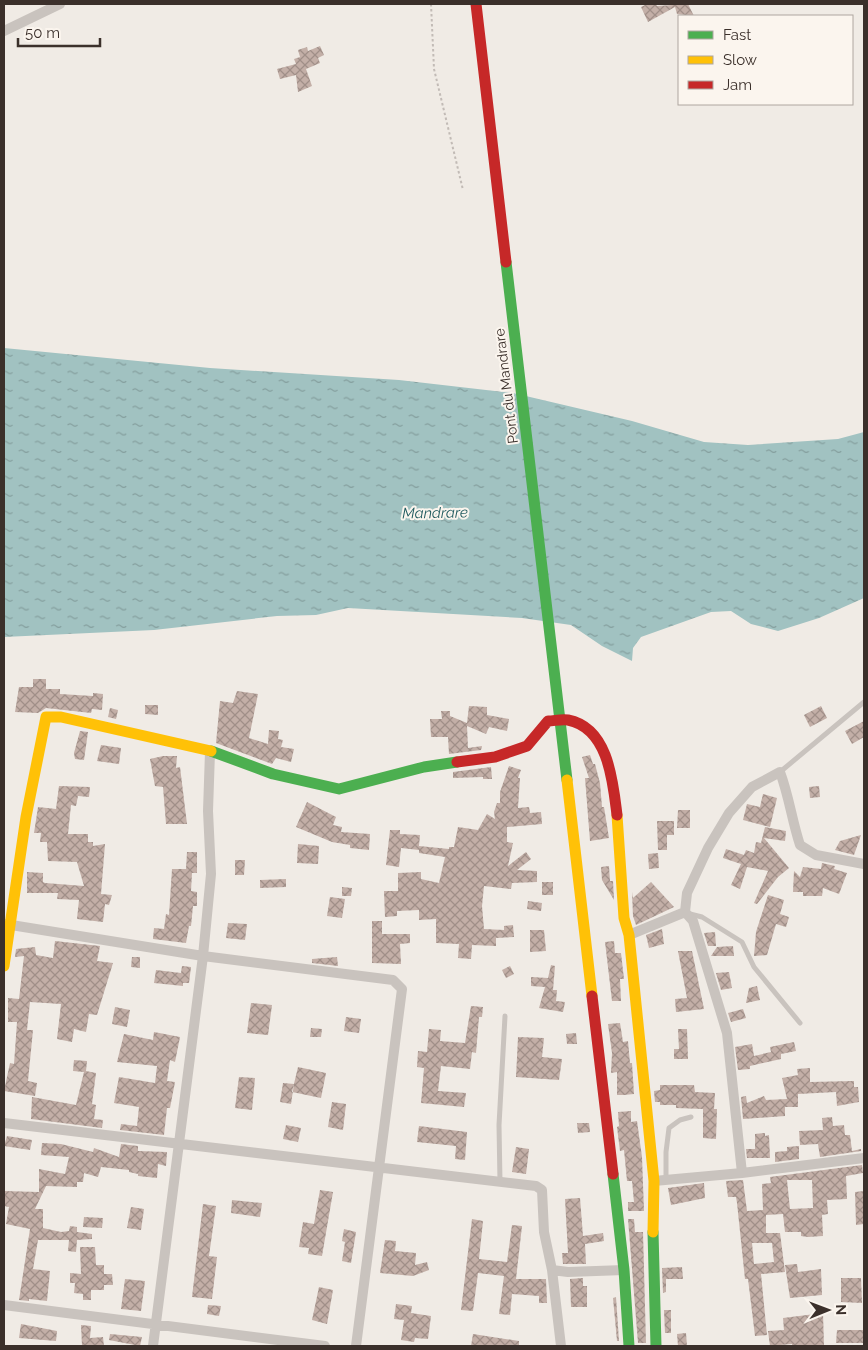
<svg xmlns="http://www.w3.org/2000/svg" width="868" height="1350" font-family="Raleway,sans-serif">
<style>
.water{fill:url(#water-ripples)}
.building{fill:url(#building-cross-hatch);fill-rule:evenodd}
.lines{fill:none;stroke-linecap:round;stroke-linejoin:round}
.path{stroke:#c2bbb6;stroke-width:2;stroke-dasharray:2.5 2.5;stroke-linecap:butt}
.lane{stroke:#c9c3be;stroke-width:5}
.street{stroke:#c9c3be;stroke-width:10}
.fast{stroke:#4caf50;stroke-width:11}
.slow{stroke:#ffc107;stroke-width:11}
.jam{stroke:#c62828;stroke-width:11}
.labels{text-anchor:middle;stroke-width:4;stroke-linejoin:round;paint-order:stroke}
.street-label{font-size:14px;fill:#3b302b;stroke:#fbf5ee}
.water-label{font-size:15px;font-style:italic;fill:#1f5a5e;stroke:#fbf5ee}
</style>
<defs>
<pattern id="water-ripples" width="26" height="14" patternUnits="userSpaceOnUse" patternTransform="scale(1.25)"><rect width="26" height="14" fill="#a1c2c1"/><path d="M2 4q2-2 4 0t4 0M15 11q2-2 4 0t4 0" fill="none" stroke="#849e9d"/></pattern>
<pattern id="building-cross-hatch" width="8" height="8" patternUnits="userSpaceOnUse" patternTransform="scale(1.25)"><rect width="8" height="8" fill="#c3afa7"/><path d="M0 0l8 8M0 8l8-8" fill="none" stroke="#a08f88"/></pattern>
</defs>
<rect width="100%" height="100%" fill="#f0ebe5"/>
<path class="water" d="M4,348L210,368L399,380L513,393L632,421L704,442L748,445L838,439L864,432V598L819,618L778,631L751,624L731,611L711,612L641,637L633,648L632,661L602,646L571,625L522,618L348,608L316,615L277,616L154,630L4,637Z"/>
<path class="building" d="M647,4H656L657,6L688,4L694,16L677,14L675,7L648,22L641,7Z
M320,46L324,55L318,58L320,63L306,69L312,86L298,92L296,75L280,79L277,69L296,64L294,59L300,57L298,50L307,47L308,51Z
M33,679H46V689H60V694L93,696V693L103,694L102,710L92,709L91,713L46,708L38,713L15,712L19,687H33Z
M237,691L258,694L249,738L268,744L269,730L279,731L278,739L283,740L281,747L294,749L291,762L276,758L272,764L216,743L220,701L233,703Z
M145,705H158V715L145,714Z
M469,706L487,707V715L509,719L507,731L489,727L486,734L467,726L468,748L482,746L481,750L449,754L448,737H431L430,719H442L441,711H450V716L467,723Z
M821,706L827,718L810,727L804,715Z
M110,708L118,710L116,719L108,717Z
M864,721V737L852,744L845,731Z
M80,731L88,732L84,760L75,759L74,753Z
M101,745L121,748L119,764L97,761Z
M590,755L593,764H595L600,783L602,807H604L609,838L590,841L585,778H589L582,757Z
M163,756H177L176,768L180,767L187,824H166L163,787L155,786L150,759Z
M509,766L521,770L518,778H520L518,808L529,807L530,813L541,812L542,824L507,827V842L513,843L508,866L526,852L531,859L517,870L537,871V882L512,883L511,889L484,886L482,906L484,929L504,930V926L513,925L514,937L496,938V946L472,945L471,959L458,958L459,944L436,943V919L419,920V910L397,911V916L385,917L384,891H398V873L421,872V879L439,883L445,857L419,853V850L401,848L399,867L386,865L390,830H400V834L420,835L419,846L449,849V847H454L458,827L478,830L487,814L495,819L494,812L497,803H500V792Z
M491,767L492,779H483V777L453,778V772Z
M59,786L90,787L89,797L78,796L76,806L71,805L68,834H88V842H93V846L105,844L101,894L112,895L109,905L105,904L103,922L77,919L79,900L57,899L58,893H27V872L43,873V882L45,883L84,886L77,862L48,861L47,842H40L41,833H34L38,807L56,809Z
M819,786L820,797L810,798L809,787Z
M763,794L777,798L770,827L743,820L747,804L760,807Z
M307,802L336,817L333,825L342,827L341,832L370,834L369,850L350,848V845L332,842L296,827Z
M678,810H690V828H677Z
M657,821H674V835H667V850H658Z
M765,827L786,831L785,841L764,838L789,868L778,877L757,904L754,903L768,871L747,867L740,889L731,885L741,864L723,858L726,849L744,855L746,850L754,853L756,842L761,843Z
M861,835L854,855L835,850L840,841Z
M298,844L319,846L318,864L297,863Z
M187,852H197V873H192L191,891L197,892V906H193L191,926H189L186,943L153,939L154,928L164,929L166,914L169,915L172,869H186Z
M658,853L659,868L649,869L648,854Z
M235,860H245L244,875H235Z
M822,863L835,866L834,869L847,873L839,894L823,888L822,896H803V892H793L794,871L800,877L803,867L821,869Z
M609,866L610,881H613L614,900L602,880L601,867Z
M286,879V887L260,888V880Z
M542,882H553V895H542Z
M651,882L674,907L636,925L633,916L632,892L633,898Z
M342,887L352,888L351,896H342Z
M768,895L784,900L780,914L789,917L786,927L776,924L767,955L754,956L756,932Z
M330,897L345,899L342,918L327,916Z
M528,901L542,903L541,911L527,909Z
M372,921H382V934H410V943L400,944L401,964L372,963Z
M228,923L247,924L245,940L226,938Z
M662,929L664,944L649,948L646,935Z
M530,930H544L546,951L530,952Z
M715,932L716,946H708L704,933Z
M55,941L100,946L97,961L113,963L97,1015L89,1014L86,1032L74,1029L72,1042L57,1039L61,1004L30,1002L27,1030H33L28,1081L37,1083L35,1096L4,1091L10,1063L14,1064L17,1022H8V998L19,999L24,956L15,957L16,949L35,947L36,955L53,958Z
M614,941L615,953H621L624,979H620L621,1001H612L605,942Z
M733,946L734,956H711L717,947Z
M678,951H692L704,1009L676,1012L675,999L687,998Z
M132,957H140V968L131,967Z
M337,957L338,966L312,963V959Z
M551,965L555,966L553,990H557L556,1001L565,1002L563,1012L539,1008L545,987L531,986V977L548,978Z
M182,966L191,967L189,983H183V986L154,983L156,970L181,973Z
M510,966L514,974L506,978L502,970Z
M729,972L732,988L721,990L716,973Z
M757,986L760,1000L746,1003L749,988Z
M251,1003L272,1005L268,1035L247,1033Z
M471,1006L483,1007L482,1017H479L476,1053L472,1052L470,1069L441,1066L438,1091L466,1093L464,1107L421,1103L424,1068L417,1067L418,1051L427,1052L429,1029L441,1030L440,1041L465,1043Z
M115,1007L130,1010L127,1027L112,1024Z
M743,1009L746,1018L731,1022L728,1013Z
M346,1017L361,1019L359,1033L344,1031Z
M620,1023L623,1042L628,1041L630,1063H632L634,1094L624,1095H617V1072L611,1073L612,1053L608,1024Z
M311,1028L322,1029L321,1037H310Z
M678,1029H687L688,1059H674V1049H679Z
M154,1032L180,1037L175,1062L170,1060L167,1081L175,1082L170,1108H167L164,1135L120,1130L121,1124L137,1126L139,1107L114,1103L119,1077L155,1083L157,1066L117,1062L124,1034L153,1040Z
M576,1033L577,1044H567L566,1034Z
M518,1037L544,1038L542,1057L562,1059L559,1080L516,1077Z
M794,1042L796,1051L781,1054V1059L750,1066V1069L738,1070L735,1047L752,1044L754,1056L771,1052L770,1047Z
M74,1060L87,1061L86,1071L96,1073L92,1104L96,1105L94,1119L103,1120L102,1128L31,1119L32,1097L76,1105L84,1072L73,1071Z
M298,1067L326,1073L321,1098L292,1092Z
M810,1068V1082L854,1081V1087H858L859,1102L837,1106L836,1092L798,1094V1107H785V1116L743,1119L741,1097L746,1096L747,1103L764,1096L766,1100L787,1099L782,1078L798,1075L797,1069Z
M239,1077L255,1078L252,1110L235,1108Z
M283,1083L294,1084L291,1104L280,1102Z
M660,1085H694L695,1092L715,1093L714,1109H717L716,1139L703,1138V1109L676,1108V1105H660V1102H655L654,1091L660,1090Z
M332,1102L346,1104L343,1130L328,1127Z
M631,1111V1122L637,1121L642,1157L644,1211H628V1202H634L632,1181H627L624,1150L620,1151L617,1127L619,1126L618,1112Z
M832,1117L833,1126L844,1125L845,1135H850L852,1151L861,1149V1151L820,1157L818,1144L800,1145L799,1131L823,1130L822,1118Z
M577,1123H589L590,1132L578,1133Z
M286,1125L301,1128L298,1142L283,1139Z
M419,1126L467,1132L465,1160L455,1159L456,1146L417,1142Z
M765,1133V1136L769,1135L770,1158H747L746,1149H755V1134Z
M7,1136L32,1140L30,1150L4,1146Z
M42,1143L61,1144L93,1152L94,1148L119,1157L121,1144L138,1146V1151L167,1152L166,1166L158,1164L157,1178L138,1176V1174L129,1172V1170L101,1167L98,1177L84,1173L83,1182H77V1187L46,1186L35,1209H43V1228L61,1232L69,1231L70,1226L77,1227V1232L92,1234V1239L77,1240L76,1252L68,1251L69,1240H38L33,1269L50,1271L47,1301L29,1299V1301L19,1300L30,1229L6,1224L9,1207L4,1206V1191L39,1192V1169L65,1174L69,1157L41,1155Z
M799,1146V1159L775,1162V1152L787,1151V1147Z
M516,1147L529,1149L526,1174L512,1172Z
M862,1165L863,1173L846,1176L847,1199L827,1200L828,1214L822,1215L823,1236L808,1237L801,1236V1232H785L783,1214L766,1215V1233H780L785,1272L761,1274L767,1335L755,1336L748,1279H745L737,1203L736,1197H728L726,1181L743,1180L747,1211L763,1210L762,1184L771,1183L770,1177ZM787,1180H812L813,1208L790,1209ZM752,1243H772L774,1262L754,1264Z
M704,1183L705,1198L671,1205L668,1188Z
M320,1190L333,1192L322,1256L308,1254L309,1248L299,1247L303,1222L314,1224Z
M864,1191V1224L856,1225L855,1192Z
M580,1198L583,1236L603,1233L604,1241L585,1244L586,1264H563L562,1253H568L565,1199Z
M232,1200L262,1203L260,1217L231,1213Z
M203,1204L216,1206L209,1256L217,1257L212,1299L192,1297Z
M131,1207L144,1209L141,1230L127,1228Z
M84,1217L103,1218L102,1228L83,1227Z
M472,1219L483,1221L479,1259L507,1262L512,1225L522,1226L516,1279H546L547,1303H539V1296L512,1294L510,1315L499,1314L504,1276L478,1273L473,1311L461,1310Z
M628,1219H634L635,1232H643L646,1343H638Z
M344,1229L356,1232L351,1263L342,1261L345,1242L342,1241Z
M385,1240L396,1241L395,1251L416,1253L415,1265L427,1262L429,1270L413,1276L380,1273Z
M80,1247H95L96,1265H104V1274H112L113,1285H104V1290H91V1300H83V1294L74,1293L75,1283H70V1273L81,1274Z
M797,1264L798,1272L821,1269L822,1295L790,1298L785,1265Z
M682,1267L683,1279H666V1292L663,1293L662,1268Z
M583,1278V1286H587V1307H571L570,1279Z
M841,1278H861L862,1303L841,1302Z
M125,1279L145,1281L141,1311L121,1309Z
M319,1287L333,1290L327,1324L312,1320Z
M616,1297L619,1341H617L613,1298Z
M396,1304L412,1306L411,1313L431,1316L428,1339L415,1338L414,1342L401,1340L404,1320L394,1319Z
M208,1305L221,1306L219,1316L207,1314Z
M664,1310H671V1333H665Z
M823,1313L824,1346H792V1344L770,1346L768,1331L784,1330L783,1318Z
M21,1324L57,1331L56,1341L19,1338Z
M81,1325L91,1326L90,1338L103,1337L104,1346H82Z
M837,1330H864V1343H836Z
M686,1333L687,1346H678L677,1334Z
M110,1334L142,1337L140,1346L109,1340Z
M473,1334L519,1341V1346H471Z"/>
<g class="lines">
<path class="path" d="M431,4L434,69L463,190"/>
<path class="lane" d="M780,772L864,702
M690,914L702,917L742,942L754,967L800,1023
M666,1179V1152L669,1128L680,1120L691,1117
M500,1182L499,1125L505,1016"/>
<path class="street" d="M4,31L60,4
M685,912L693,921L727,1033L742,1173
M5,924L203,956L393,980L402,989L356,1346
M629,935L685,912L687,893L708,848L729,813L752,787L780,772C789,796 792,821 800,845L816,855L864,864
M4,1123L536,1186L542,1190L544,1232L552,1270L568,1272L624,1270
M654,1181L742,1173L864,1158
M552,1270L561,1346
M4,1305L325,1346
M153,1346L203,956L211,874L208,811L210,752"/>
<path class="fast" d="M506,262L567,780
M211,751L273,774L339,789L424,767L457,762
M613,1174L624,1270L629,1346
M653,1232L656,1346"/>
<path class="slow" d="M567,780L592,996
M617,815L624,918L629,935L654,1181L653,1232
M4,966L26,817L46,717H61L211,751"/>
<path class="jam" d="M476,4L506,262
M457,762L495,757L527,746L548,721C554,721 561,719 568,720C609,728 613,783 617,815
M592,996L613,1174"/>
</g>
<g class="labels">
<g class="street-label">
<text transform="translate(506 386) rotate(-97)" y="5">Pont du Mandrare</text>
</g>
<g class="water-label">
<text transform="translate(435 513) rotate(-1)" y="5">Mandrare</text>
</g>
</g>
<rect width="868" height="1350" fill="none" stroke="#3b302b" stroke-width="10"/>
<rect x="678" y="15" width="175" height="90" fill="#fbf5ee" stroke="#aea6a0"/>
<rect x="688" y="31" width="25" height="8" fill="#4caf50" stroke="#aea6a0"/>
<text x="723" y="40" font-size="15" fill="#3b302b">Fast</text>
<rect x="688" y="56" width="25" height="8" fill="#ffc107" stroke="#aea6a0"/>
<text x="723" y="65" font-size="15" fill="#3b302b">Slow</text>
<rect x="688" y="81" width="25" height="8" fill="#c62828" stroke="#aea6a0"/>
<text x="723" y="90" font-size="15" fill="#3b302b">Jam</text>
<g transform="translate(828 1310) rotate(89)" stroke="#fbf5ee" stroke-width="4" paint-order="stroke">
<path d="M0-4L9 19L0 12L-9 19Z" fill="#3b302b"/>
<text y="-8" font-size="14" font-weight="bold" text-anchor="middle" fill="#3b302b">N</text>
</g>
<path d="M18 38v8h82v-8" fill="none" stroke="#3b302b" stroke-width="2.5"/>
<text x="25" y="38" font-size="15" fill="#3b302b" stroke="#fbf5ee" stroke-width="4" paint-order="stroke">50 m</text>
</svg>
